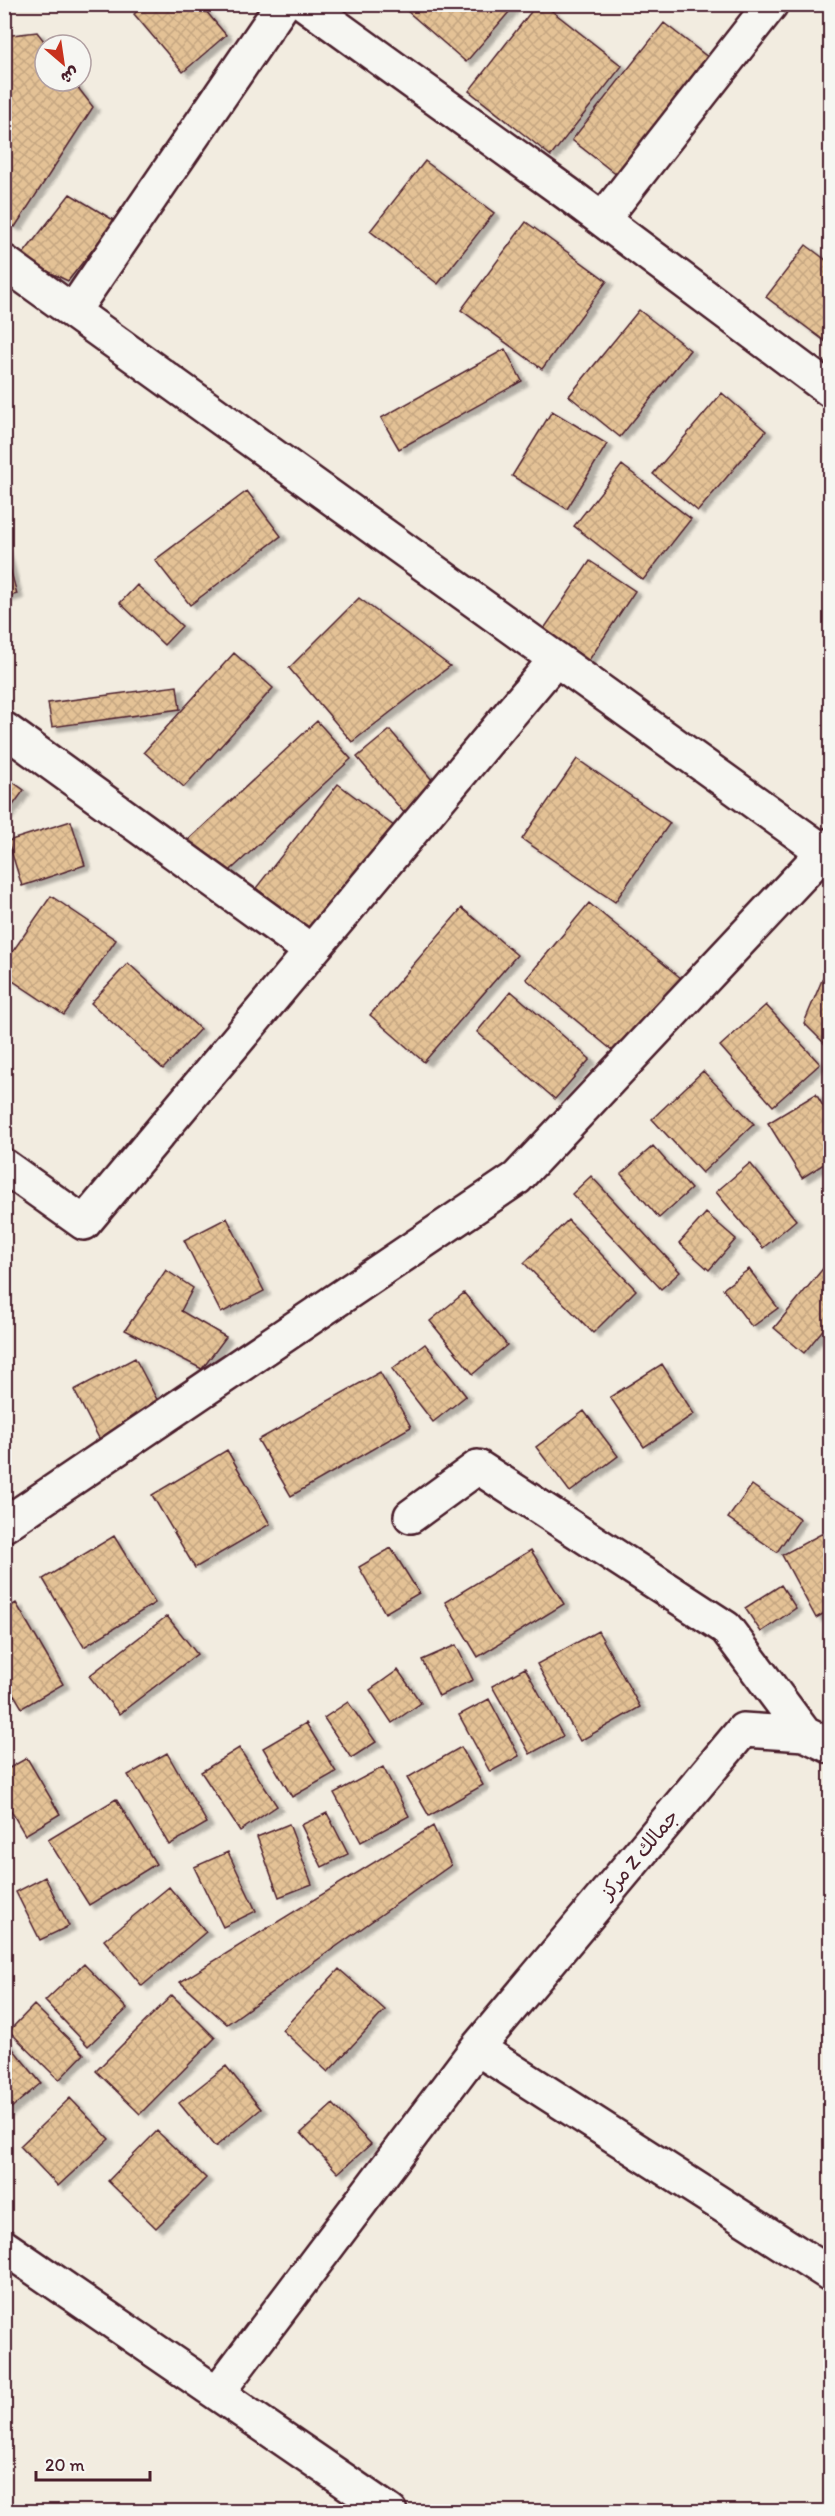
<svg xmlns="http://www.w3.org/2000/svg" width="835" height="2516" font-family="Itim,'Playpen Sans Arabic',sans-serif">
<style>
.building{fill:url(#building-cross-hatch);stroke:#4a1f2b;stroke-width:1.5;filter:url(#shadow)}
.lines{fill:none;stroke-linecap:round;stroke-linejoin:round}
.street-casing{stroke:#4a1f2b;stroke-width:38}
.street{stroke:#f6f6f2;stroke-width:33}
.labels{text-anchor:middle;stroke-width:5;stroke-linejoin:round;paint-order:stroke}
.street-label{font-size:20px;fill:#4a1f2b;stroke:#f6f6f2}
</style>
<defs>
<pattern id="building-cross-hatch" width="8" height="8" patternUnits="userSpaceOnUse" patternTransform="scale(1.5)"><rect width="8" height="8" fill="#e4c296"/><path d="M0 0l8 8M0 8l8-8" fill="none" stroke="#c5a681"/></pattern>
<filter id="shadow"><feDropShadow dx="6" dy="4" stdDeviation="1.5" flood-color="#0004"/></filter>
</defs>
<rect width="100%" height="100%" fill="#f2ece0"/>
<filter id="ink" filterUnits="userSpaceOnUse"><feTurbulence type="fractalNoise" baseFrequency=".0167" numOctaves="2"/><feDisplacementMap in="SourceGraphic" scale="12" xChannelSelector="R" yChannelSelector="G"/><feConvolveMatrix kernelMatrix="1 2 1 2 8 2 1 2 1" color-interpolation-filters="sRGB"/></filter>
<g filter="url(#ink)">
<path class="building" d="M145,4H200L226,35L183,72L134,14Z
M399,4H516L466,62Z
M537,4H543L622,66L551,156L469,91Z
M664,23L714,62L622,179L572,140Z
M37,32L47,45H45V81H73L93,107L15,227L4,221V36Z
M425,161L494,213L438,284L370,231Z
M70,194L115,221L68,281L20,258Z
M526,222L607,281L542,369L461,310Z
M806,245L830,263V345L766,297Z
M639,310L690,350L620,437L569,396Z
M505,349L522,381L399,449L381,418Z
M722,393L766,431L698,511L653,474Z
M552,411L607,444L567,509L512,476Z
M622,465L691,519L643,580L574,526Z
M247,491L281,536L190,605L155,560Z
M4,546L17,594L4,598Z
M590,561L635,591L583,669L537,639Z
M137,585L182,626L164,645L120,603Z
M359,598L450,666L352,742L289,668Z
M234,653L273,688L184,787L144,752Z
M177,686L180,709L52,727L48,703Z
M317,721L351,759L221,879L186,842Z
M390,730L438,787L405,814L357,757Z
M577,759L670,823L615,902L522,839Z
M4,776L24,790L4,818Z
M338,784L399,830L316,935L256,888Z
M71,821L85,865L22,886L8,841Z
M51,896L116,940L64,1015L4,975V964Z
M589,903L687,983L624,1060L526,979Z
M462,908L517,955L424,1062L370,1015Z
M830,961V1049L804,1023Z
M128,963L200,1029L163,1069L91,1003Z
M511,991L590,1059L555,1099L477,1032Z
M766,1005L820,1064L773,1106L720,1046Z
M703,1071L754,1124L702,1173L652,1119Z
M816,1094L830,1118V1160L802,1178L768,1123Z
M653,1146L691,1189L659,1218L621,1174Z
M750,1163L796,1220L763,1248L716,1192Z
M591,1176L680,1272L661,1289L572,1194Z
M706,1213L736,1239L709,1270L679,1243Z
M227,1218L264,1291L221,1313L184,1240Z
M568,1220L636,1290L593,1333L524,1263Z
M830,1260V1321L804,1353L774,1328Z
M749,1269L778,1308L752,1327L723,1289Z
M166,1270L193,1288L181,1311L226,1337L202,1369L125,1330Z
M464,1293L507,1345L473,1374L430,1321Z
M425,1344L466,1396L433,1422L392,1369Z
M135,1358L163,1411L102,1444L74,1390Z
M662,1364L694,1414L644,1447L610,1397Z
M380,1372L411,1427L291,1496L258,1440Z
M584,1411L618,1456L570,1492L536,1447Z
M227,1450L270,1524L195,1568L152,1495Z
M752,1485L800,1519L777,1552L728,1518Z
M823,1533L830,1547V1610L816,1618L782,1555Z
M114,1536L155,1603L84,1647L43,1579Z
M391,1548L419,1593L385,1613L359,1567Z
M531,1550L564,1604L478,1657L445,1602Z
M781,1585L796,1608L761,1632L745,1608Z
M16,1603L63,1684L22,1708L4,1678V1610Z
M167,1616L197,1654L119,1714L89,1676Z
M598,1631L640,1707L580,1741L537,1664Z
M456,1645L473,1680L439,1696L422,1660Z
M525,1668L563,1736L530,1754L492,1686Z
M398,1670L421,1703L392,1723L370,1690Z
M489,1699L519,1756L490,1772L459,1715Z
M348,1702L376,1742L351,1758L324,1718Z
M306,1723L336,1772L292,1797L263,1748Z
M461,1747L483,1785L429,1816L407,1778Z
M239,1748L277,1806L240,1831L201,1772Z
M167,1753L207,1823L169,1845L128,1775Z
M27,1758L60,1814L25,1835L4,1799V1771Z
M383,1767L409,1816L361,1842L334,1793Z
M116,1799L156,1864L89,1905L48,1840Z
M327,1813L348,1854L322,1867L301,1825Z
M289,1824L312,1884L279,1897L257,1837Z
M433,1826L451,1865L227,2024L180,1982Z
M228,1852L256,1911L223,1927L194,1867Z
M45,1877L69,1926L40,1940L16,1892Z
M169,1887L206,1932L142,1986L104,1940Z
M84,1964L127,2009L88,2046L45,2001Z
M339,1969L385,2010L328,2072L282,2030Z
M172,1995L215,2038L140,2114L96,2071Z
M34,2005L84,2054L59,2080L9,2031Z
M4,2038L41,2083L4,2114Z
M226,2066L261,2109L215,2147L179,2103Z
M70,2098L109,2139L58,2186L20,2146Z
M333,2104L371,2144L338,2173L301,2133Z
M157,2131L206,2178L156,2228L108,2181Z"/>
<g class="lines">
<g class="street-casing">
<path id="street" d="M305,4L568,194L830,390
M603,219L771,4
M4,262L824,852
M73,311L283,4
M4,729L311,951
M4,1166L84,1223L556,659
M411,1516L478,1467L726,1628L805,1734
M4,1525L517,1178L830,845
M477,2048L743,1730L805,1734L830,1746
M4,2247L390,2512
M217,2393L477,2048L830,2274"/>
</g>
<use href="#street" class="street"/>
</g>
</g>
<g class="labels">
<g class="street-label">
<text transform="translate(639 1854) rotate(-50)" y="7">مركز Z جمالك</text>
</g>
</g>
<rect width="835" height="2516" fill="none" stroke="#f6f6f2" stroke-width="24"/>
<rect x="12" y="12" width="811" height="2492" fill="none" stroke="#4a1f2b" stroke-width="2" filter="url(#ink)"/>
<g transform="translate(63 63) rotate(151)"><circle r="28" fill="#f6f6f2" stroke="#b1a0a2" stroke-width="1.5"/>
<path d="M0-4.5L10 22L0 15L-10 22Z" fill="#c8321e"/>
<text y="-9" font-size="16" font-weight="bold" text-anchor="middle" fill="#4a1f2b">ش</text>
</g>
<path d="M36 2471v9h114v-9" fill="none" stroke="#4a1f2b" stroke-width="3"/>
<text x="45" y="2471" font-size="18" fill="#4a1f2b" stroke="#f6f6f2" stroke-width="4.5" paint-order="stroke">20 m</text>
</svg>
